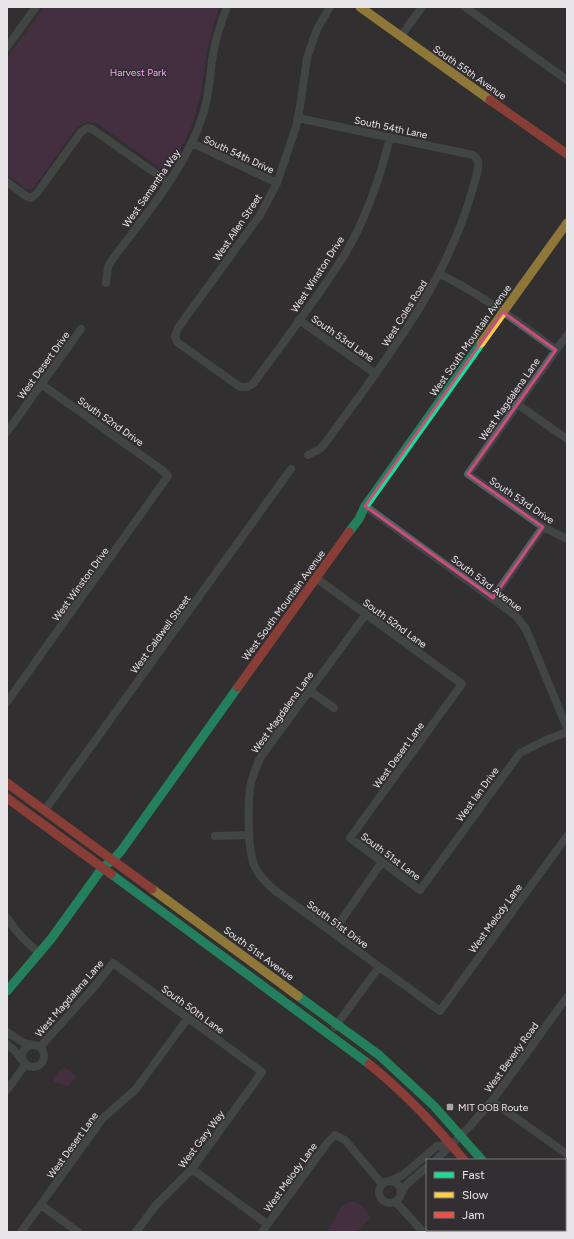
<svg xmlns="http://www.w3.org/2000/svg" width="574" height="1239" font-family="Figtree,sans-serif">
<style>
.green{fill:#5b3057}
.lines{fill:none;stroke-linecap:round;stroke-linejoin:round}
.street{stroke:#54615e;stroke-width:8}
.fast{stroke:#16e098;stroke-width:9}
.slow{stroke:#ffcf43;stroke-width:9}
.jam{stroke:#f24e42;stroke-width:9}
.marked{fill:none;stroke:#cc4c7e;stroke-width:3;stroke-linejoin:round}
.poi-dot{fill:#a8a6a8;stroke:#322e31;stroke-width:1.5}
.labels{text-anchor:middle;stroke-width:3;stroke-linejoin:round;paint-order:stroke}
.park-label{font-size:10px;fill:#fda1f5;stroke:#322e31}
.street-label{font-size:10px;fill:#e8e6e8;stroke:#322e31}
.poi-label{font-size:10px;fill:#e8e6e8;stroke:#322e31;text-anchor:start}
</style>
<rect width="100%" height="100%" fill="#312f30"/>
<path class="green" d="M44,7H219L208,47L201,91L196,112L192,125L187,134L185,141L182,145L179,154L171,166L160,168L98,124L87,122L77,127L32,190L26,189L7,175V58Z
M65,1067L76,1076L69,1086L54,1082C55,1074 58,1071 65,1067Z
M350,1202C363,1202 364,1208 370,1218L357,1232H326C328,1229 331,1227 332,1224C339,1214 336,1207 350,1202Z"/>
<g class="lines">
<path class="street" d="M330,7L317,29L307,58L300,107L296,127L277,183L260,215L178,328L175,336L177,342L240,387H247L253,384C284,341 317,299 345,254C367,217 380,178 390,137
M465,7L567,80
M401,36L422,7
M7,47L36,7
M298,118L473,155C473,155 477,158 477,159C481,165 474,184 472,191C445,287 383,363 326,442L320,449L308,455
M192,143L277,183
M7,182L26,196L31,198L37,193L81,132L87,128L92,129L168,182
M440,274C482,295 518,322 556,350
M106,283L108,267L112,260C145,215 187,167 203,114C209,96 210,78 212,60C215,42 220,24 227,7
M299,320L376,374
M567,335L468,474L543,527L567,539
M517,404L567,439
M7,432L81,329
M365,506L516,616L526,629L567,728
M316,578L462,684L350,838L420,890L520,753L546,740L567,732
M493,598L543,527
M366,614L260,758C256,768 252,777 250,787C248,805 247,851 255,867C260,877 268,885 277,892L440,1011L567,836
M310,691L334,708
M7,702L168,476L162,470L41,384
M45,810L291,469
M215,836L249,835
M7,918C16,932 26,943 40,953
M333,932L382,862
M335,1027L379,967
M7,1032L24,1043L33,1045
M7,1044L16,1052L22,1060
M22 1056a11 11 0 1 1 22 0a11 11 0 1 1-22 0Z
M40,1047L94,987L113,963L262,1072L192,1169L156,1205L136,1232
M7,1090L25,1065
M492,1101L567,1154
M436,1160L469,1127L492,1101L567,997
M192,1169L267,1224
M379 1192a11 11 0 1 1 22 0a11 11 0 1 1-22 0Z
M390,1181L403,1175L437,1146L451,1144
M401,1194L407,1184L427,1167
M396,1202L423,1232
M41,1205L78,1232
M21,1232L103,1118L135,1090L188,1018
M262,1232L328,1142L335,1135L345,1140L382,1184"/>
<path class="fast" d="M349,532L359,519L365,506L481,343
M111,874L369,1064
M7,991L51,939L103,867L113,860L121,851L238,687
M298,996L379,1055L434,1106L482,1160"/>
<path class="slow" d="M360,7L490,100
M481,343L567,223
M152,889L298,996
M519,1230L520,1232
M538,1230L539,1232"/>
<path class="jam" d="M490,100L567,154
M238,687L349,532
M7,783L152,889
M7,798L111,874
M369,1064C404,1092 435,1125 464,1160"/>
</g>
<path d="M0 0H574V1239H0ZM503,312L556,350L468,474L543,527L493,598L365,506Z" fill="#312f30" fill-opacity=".55" fill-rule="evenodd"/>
<path class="marked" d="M503,312L556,350L468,474L543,527L493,598L365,506Z"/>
<rect class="poi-dot" x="446" y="1103" width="8" height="8" rx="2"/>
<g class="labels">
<g class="park-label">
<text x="138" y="76">Harvest Park</text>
</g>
<g class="street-label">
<text transform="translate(470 72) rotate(35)" y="4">South 55th Avenue</text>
<text transform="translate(391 127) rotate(12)" y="4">South 54th Lane</text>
<text transform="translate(239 154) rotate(25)" y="4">South 54th Drive</text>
<text transform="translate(151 188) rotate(-55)" y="4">West Samantha Way</text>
<text transform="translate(237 227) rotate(-56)" y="4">West Allen Street</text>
<text transform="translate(317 274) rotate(-57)" y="4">West Winston Drive</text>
<text transform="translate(404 313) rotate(-58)" y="4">West Coles Road</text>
<text transform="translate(343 338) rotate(35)" y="4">South 53rd Lane</text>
<text transform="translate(470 340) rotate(-55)" y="4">West South Mountain Avenue</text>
<text transform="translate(43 365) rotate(-54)" y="4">West Desert Drive</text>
<text transform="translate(509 399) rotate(-55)" y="4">West Magdalena Lane</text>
<text transform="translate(111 421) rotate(35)" y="4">South 52nd Drive</text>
<text transform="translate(522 500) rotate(34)" y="4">South 53rd Drive</text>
<text transform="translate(487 583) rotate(37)" y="4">South 53rd Avenue</text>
<text transform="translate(80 584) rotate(-54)" y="4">West Winston Drive</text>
<text transform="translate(283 605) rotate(-54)" y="4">West South Mountain Avenue</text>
<text transform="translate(395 623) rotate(36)" y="4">South 52nd Lane</text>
<text transform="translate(160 634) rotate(-54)" y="4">West Caldwell Street</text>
<text transform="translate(282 712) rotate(-54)" y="4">West Magdalena Lane</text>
<text transform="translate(398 755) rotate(-54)" y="4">West Desert Lane</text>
<text transform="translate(477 794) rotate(-54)" y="4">West Ian Drive</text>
<text transform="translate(391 856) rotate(37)" y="4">South 51st Lane</text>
<text transform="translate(495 918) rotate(-54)" y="4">West Melody Lane</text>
<text transform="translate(338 924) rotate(36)" y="4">South 51st Drive</text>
<text transform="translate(259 953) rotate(36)" y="4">South 51st Avenue</text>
<text transform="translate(69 998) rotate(-49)" y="4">West Magdalena Lane</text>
<text transform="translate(193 1009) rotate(36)" y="4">South 50th Lane</text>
<text transform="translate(511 1057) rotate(-54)" y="4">West Beverly Road</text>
<text transform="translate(201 1139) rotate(-53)" y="4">West Gary Way</text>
<text transform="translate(72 1145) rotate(-54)" y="4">West Desert Lane</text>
<text transform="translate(290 1177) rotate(-54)" y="4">West Melody Lane</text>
</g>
<g class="poi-label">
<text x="458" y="1111">MIT OOB Route</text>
</g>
</g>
<rect width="574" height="1239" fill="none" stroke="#e8e6e8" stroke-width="16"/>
<rect x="426" y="1159" width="140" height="72" fill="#322e31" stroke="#7b787a"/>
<rect x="434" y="1172" width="20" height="6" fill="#16e098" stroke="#7b787a"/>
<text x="462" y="1179" font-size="12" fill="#e8e6e8">Fast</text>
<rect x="434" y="1192" width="20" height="6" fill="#ffcf43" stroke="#7b787a"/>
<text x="462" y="1199" font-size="12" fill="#e8e6e8">Slow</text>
<rect x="434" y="1212" width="20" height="6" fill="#f24e42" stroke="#7b787a"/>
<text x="462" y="1219" font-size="12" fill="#e8e6e8">Jam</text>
</svg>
